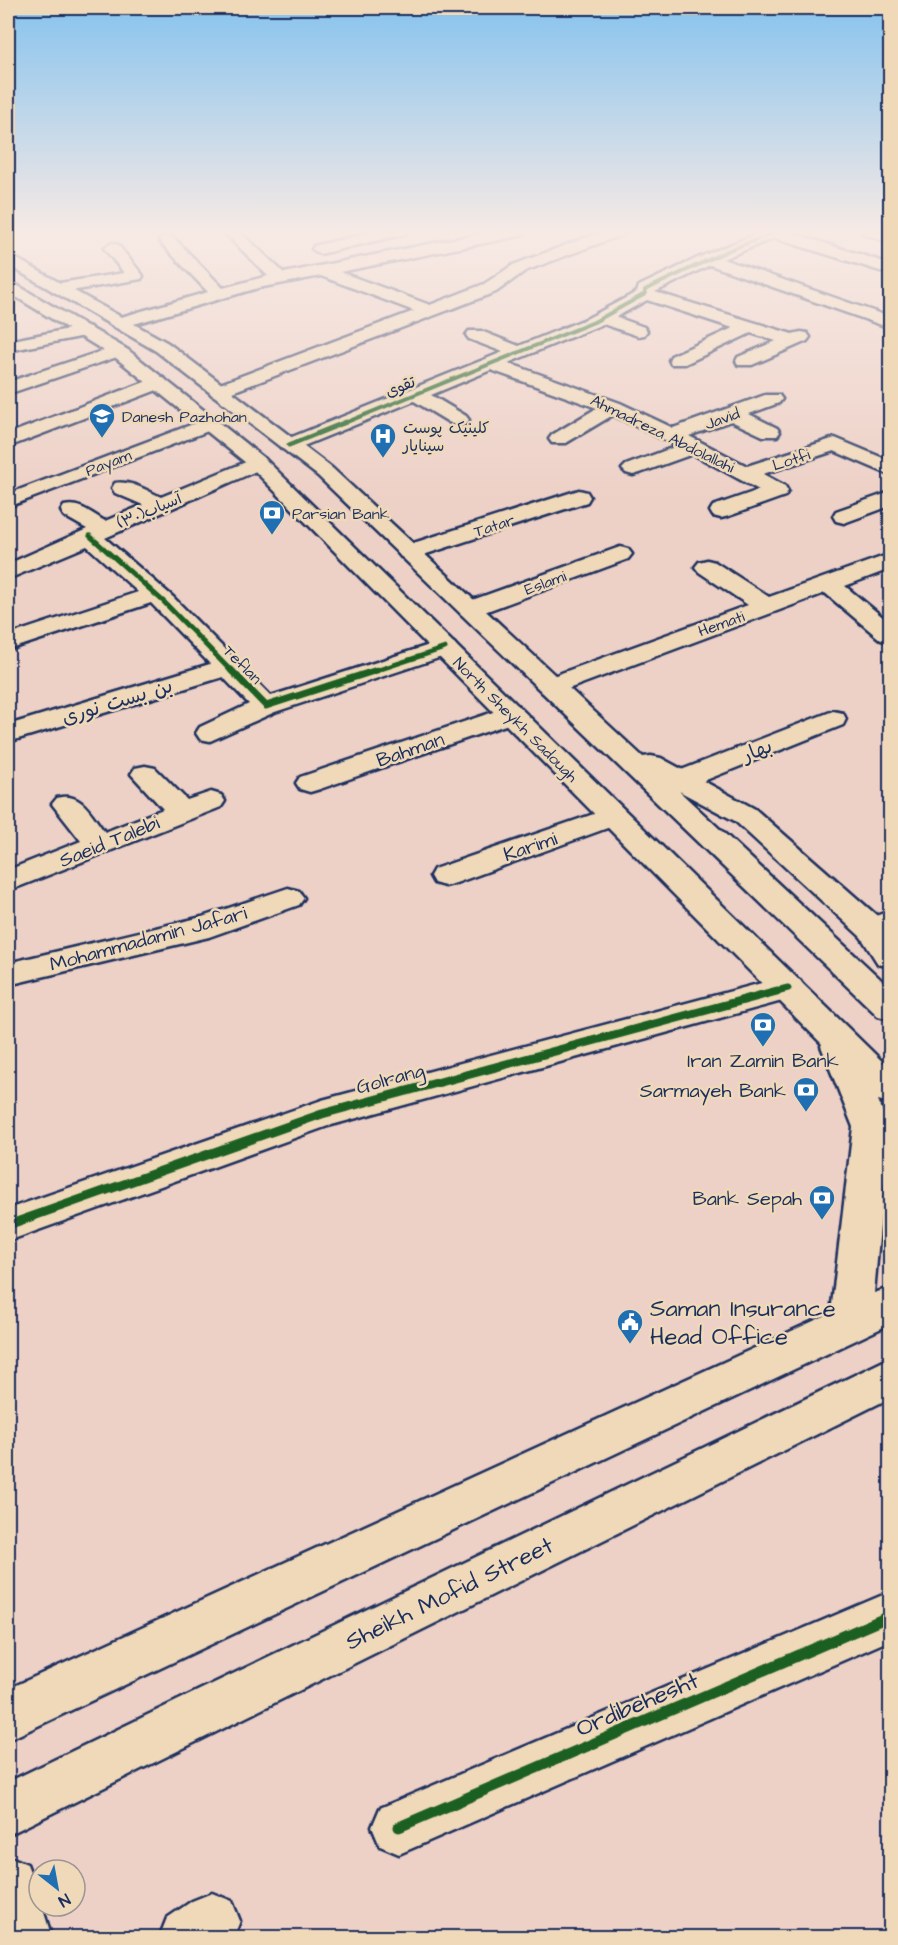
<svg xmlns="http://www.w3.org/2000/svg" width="898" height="1945" font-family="'Architects Daughter','Playpen Sans Arabic',sans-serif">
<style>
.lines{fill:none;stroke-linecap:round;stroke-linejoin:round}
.minor-casing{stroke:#1b2f5e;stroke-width:5}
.secondary-casing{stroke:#1b2f5e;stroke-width:5}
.minor{fill:#f0d9b9;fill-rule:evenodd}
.secondary{fill:#f0d9b9;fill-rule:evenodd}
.cycleway-far4-casing{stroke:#f0d9b9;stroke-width:6}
.cycleway-far3-casing{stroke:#f0d9b9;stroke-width:8}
.cycleway-far2-casing{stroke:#f0d9b9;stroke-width:10}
.cycleway-far1-casing{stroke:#f0d9b9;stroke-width:13}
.cycleway-casing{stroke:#f0d9b9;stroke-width:15}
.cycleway-far4{stroke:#1b5e20;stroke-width:4}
.cycleway-far3{stroke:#1b5e20;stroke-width:5}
.cycleway-far2{stroke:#1b5e20;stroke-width:7}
.cycleway-far1{stroke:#1b5e20;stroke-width:9}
.cycleway{stroke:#1b5e20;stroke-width:11}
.labels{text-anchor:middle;stroke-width:5;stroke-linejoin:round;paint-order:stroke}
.far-street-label{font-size:16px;fill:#1b2f5e;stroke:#f0d9b9}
.far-poi-label{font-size:16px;fill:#1b2f5e;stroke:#f0d9b9;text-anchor:start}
.street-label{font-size:20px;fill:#1b2f5e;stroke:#f0d9b9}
.poi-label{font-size:20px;fill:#1b2f5e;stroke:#f0d9b9;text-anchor:end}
.near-poi-label{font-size:24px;fill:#1b2f5e;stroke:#f0d9b9;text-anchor:start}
.near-street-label{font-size:24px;fill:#1b2f5e;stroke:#f0d9b9}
</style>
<rect width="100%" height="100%" fill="#edd0c6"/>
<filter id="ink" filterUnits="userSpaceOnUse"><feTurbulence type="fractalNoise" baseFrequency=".0167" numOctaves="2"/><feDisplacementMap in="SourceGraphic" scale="12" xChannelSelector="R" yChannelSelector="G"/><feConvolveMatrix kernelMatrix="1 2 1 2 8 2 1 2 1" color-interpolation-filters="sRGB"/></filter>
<g filter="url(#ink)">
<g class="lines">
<g class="minor-casing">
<path id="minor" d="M223,231H239L284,273L494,231H526L519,236L340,272L430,305L484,284L513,265L603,231H626L624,234L525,271L496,292L219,397L212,395L209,391L212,387L414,311L321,276L258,288L120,328L114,327L111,323L114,319L208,292L161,243L159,240L161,237H173L223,288L268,276Z
M377,231H407L405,234L320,254L312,249L314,246Z
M764,231H786L890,264V274L774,238L723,259L890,317V328L710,265L655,292L792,334L801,332L807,333L810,337L807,341L752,365H738L736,361L738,357L776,341L751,333L685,364H671L669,360L671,356L733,328L647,300L616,317L644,327L647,331L644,335L638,336L603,324L508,363L620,403L673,428L765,395H779L782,399L779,403L749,414L777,428L780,432L777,436H763L731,421L689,436L747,466L835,438L890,461V475L834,451L763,474L785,486L788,491L785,496L729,516L721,518L713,516L710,511L713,506L759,490L693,454L640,473L633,475L626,473L622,469L626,465L677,446L613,415L566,443H552L549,439L552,435L597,408L491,370L431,395L466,416L469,420L466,424H452L414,401L296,449H282L279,445L282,441L503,352L469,339L466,335L469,331H481L519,346L588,318L637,292L639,286L702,256Z
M862,231L890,233V243L864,234Z
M112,243L118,245L141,273L143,276L141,279L59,293L53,292L51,288L53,284L124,273L104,248Z
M84,326L90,327L93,331L90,335L8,351V341Z
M117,346L123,347L126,351L123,355L8,394V382Z
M158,377L165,379L168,383L165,387L8,447V434Z
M209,418L216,420L219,424L216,428L8,507V494Z
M258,457L265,459L268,463L265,467L105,538L173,597L271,696L445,640L454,643L458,648L454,653L275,712L210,741L200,739L196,733L200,727L249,704L223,677L8,742V725L210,664L151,603L8,650V635L138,592L87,546L8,579V564L87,529L64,516L61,511L64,506C80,502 92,514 105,521L143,505L115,493L112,488L115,483C131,480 147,491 161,497Z
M579,490L587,492L590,497L587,502L417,557L409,559L401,557L397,552L401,547Z
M890,492V506L844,523L836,521L833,516L836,511Z
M620,547L628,549L632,554L628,559L479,614L470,616L461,614L458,609L461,604Z
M890,554V569L845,586L890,623V642L881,640L825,593L560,692L551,694L542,692L538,686L542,680L748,605L699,572L695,567L699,562L707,560L715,562L769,597Z
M511,706L520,708L524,714L520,720L320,789L310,792L300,789L296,783L300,777Z
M833,711L843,713L846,719L843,725L691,786L681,789L671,786L667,780L671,774Z
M145,766L155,768L187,800L211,792L221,795L225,801L221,807L8,891V870L81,841L52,804L57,798C82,791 91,815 105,832L163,809L131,774L135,768Z
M614,807L624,810L629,816L624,822L456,883L445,886L434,883L430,876L434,869Z
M288,888L299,891L304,898L299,905L209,937L8,985V963L202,917Z
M890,911V934L872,940L861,937L856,929L861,921Z
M788,976L800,980L805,988L800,996L328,1126L8,1241V1209L322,1100Z
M890,1592V1640L399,1854L380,1846L372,1827L380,1808Z
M8,1856L27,1864L39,1895V1906H42L52,1938H8Z
M212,1893L232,1901L240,1921L233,1938H159L167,1918L192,1901Z"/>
</g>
<g class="secondary-casing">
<path id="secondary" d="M8,254L168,343L332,468L643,757L651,756L661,758L755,809L883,921L890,932V967L878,964L861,937L735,821L679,791L890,988V1019L878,1016L318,476L156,351L8,265Z
M8,280L128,350L265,459L890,1069V1103L878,1100L889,1127L874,1293L890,1288V1324L8,1740V1689L831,1313L853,1127L821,1046L822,1044L251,467L116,358L8,292Z
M890,1358V1398L8,1835V1782Z"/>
</g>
<use href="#minor" class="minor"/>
<use href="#secondary" class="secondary"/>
<g class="cycleway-far4-casing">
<path id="cycleway-far4" d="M342,424L594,322L645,294V290L727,251L779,231"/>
</g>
<g class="cycleway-far3-casing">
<path id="cycleway-far3" d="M289,445L346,422
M90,536L164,602L232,672
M372,672L445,648"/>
</g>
<g class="cycleway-far2-casing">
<path id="cycleway-far2" d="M231,670L266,706L377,670
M772,992L788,988"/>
</g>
<g class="cycleway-far1-casing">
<path id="cycleway-far1" d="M8,1225L322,1114L777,991"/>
</g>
<g class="cycleway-casing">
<path id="cycleway" d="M399,1827L890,1616"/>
</g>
<use href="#cycleway-far4" class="cycleway-far4"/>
<use href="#cycleway-far3" class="cycleway-far3"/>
<use href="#cycleway-far2" class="cycleway-far2"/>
<use href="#cycleway-far1" class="cycleway-far1"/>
<use href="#cycleway" class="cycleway"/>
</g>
</g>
<linearGradient id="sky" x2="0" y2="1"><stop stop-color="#87c3ee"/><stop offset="0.46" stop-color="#f7eae5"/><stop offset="1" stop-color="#f7eae5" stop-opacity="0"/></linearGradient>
<rect width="898" height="504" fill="url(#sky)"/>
<defs>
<g id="university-pin" transform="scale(1.35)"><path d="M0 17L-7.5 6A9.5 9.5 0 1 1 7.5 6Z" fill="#1f6fb2" stroke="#f0d9b9"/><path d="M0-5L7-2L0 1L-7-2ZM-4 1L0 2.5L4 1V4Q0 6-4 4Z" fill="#fff"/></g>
<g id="hospital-pin" transform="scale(1.35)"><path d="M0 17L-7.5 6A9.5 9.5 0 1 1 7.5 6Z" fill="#1f6fb2" stroke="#f0d9b9"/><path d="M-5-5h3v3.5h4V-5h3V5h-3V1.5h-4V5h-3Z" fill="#fff"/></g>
<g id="bank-pin" transform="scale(1.35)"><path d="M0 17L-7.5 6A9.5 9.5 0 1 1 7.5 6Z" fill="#1f6fb2" stroke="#f0d9b9"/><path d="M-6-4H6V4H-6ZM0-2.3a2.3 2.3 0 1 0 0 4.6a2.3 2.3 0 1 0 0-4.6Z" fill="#fff"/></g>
<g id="civic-pin" transform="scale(1.35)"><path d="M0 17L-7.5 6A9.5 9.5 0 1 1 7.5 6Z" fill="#1f6fb2" stroke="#f0d9b9"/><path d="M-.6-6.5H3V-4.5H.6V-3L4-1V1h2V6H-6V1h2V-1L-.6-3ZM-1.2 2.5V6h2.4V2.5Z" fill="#fff"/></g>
</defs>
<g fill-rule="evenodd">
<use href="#university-pin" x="102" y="416"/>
<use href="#hospital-pin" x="383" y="436"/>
<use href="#bank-pin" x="272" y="513"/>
<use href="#bank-pin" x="763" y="1025"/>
<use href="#bank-pin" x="806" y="1090"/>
<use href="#bank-pin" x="822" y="1198"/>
<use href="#civic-pin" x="630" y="1322"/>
</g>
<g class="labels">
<g class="far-street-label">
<text transform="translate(400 386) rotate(-22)" y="6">تقوی</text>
<text transform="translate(722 418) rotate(-20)" y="6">Javid</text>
<text transform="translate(663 433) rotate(26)" y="6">Ahmadreza Abdolallahi</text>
<text transform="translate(791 459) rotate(-18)" y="6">Lotfi</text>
<text transform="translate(108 462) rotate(-21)" y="6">Payam</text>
<text transform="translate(149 510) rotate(-23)" y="6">آسیاب(۳۰)</text>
<text transform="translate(494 525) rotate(-18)" y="6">Tatar</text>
<text transform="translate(545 582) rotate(-20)" y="6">Eslami</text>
<text transform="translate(721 623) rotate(-20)" y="6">Hemati</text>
<text transform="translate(243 664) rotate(45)" y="6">Teflan</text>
<text transform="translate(516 719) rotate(45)" y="6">North Sheykh Sadough</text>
</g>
<g class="far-poi-label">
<text x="122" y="422">Danesh Pazhohan</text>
<text x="403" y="433">کلینیک پوست<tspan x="403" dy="18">سینایار</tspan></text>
<text x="292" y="519">Parsian Bank</text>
</g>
<g class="street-label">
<text transform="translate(117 701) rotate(-17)" y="7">بن بست نوری</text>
<text transform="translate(410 749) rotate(-19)" y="7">Bahman</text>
<text transform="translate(757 750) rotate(-22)" y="7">بهار</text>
<text transform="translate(109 841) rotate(-22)" y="7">Saeid Talebi</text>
<text transform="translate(530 846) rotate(-19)" y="7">Karimi</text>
<text transform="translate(148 938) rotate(-15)" y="7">Mohammadamin Jafari</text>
<text transform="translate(390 1078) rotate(-15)" y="7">Golrang</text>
</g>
<g class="poi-label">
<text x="763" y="1067" text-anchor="middle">Iran Zamin Bank</text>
<text x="786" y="1097">Sarmayeh Bank</text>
<text x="802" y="1205">Bank Sepah</text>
</g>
<g class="near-poi-label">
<text x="650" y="1316">Saman Insurance<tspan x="650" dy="28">Head Office</tspan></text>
</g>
<g class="near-street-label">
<text transform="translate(449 1593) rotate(-26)" y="8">Sheikh Mofid Street</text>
<text transform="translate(637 1704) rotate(-23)" y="8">Ordibehesht</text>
</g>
</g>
<rect width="898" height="1945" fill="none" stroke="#f0d9b9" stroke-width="30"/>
<rect x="15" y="15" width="868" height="1915" fill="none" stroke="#1b2f5e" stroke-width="2" filter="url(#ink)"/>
<g transform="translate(57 1888) rotate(149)"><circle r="28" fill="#f0d9b9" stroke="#9b9595" stroke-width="1.5"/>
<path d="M0-4.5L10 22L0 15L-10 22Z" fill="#1f6fb2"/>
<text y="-9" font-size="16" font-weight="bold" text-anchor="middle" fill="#1b2f5e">N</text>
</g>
</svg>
